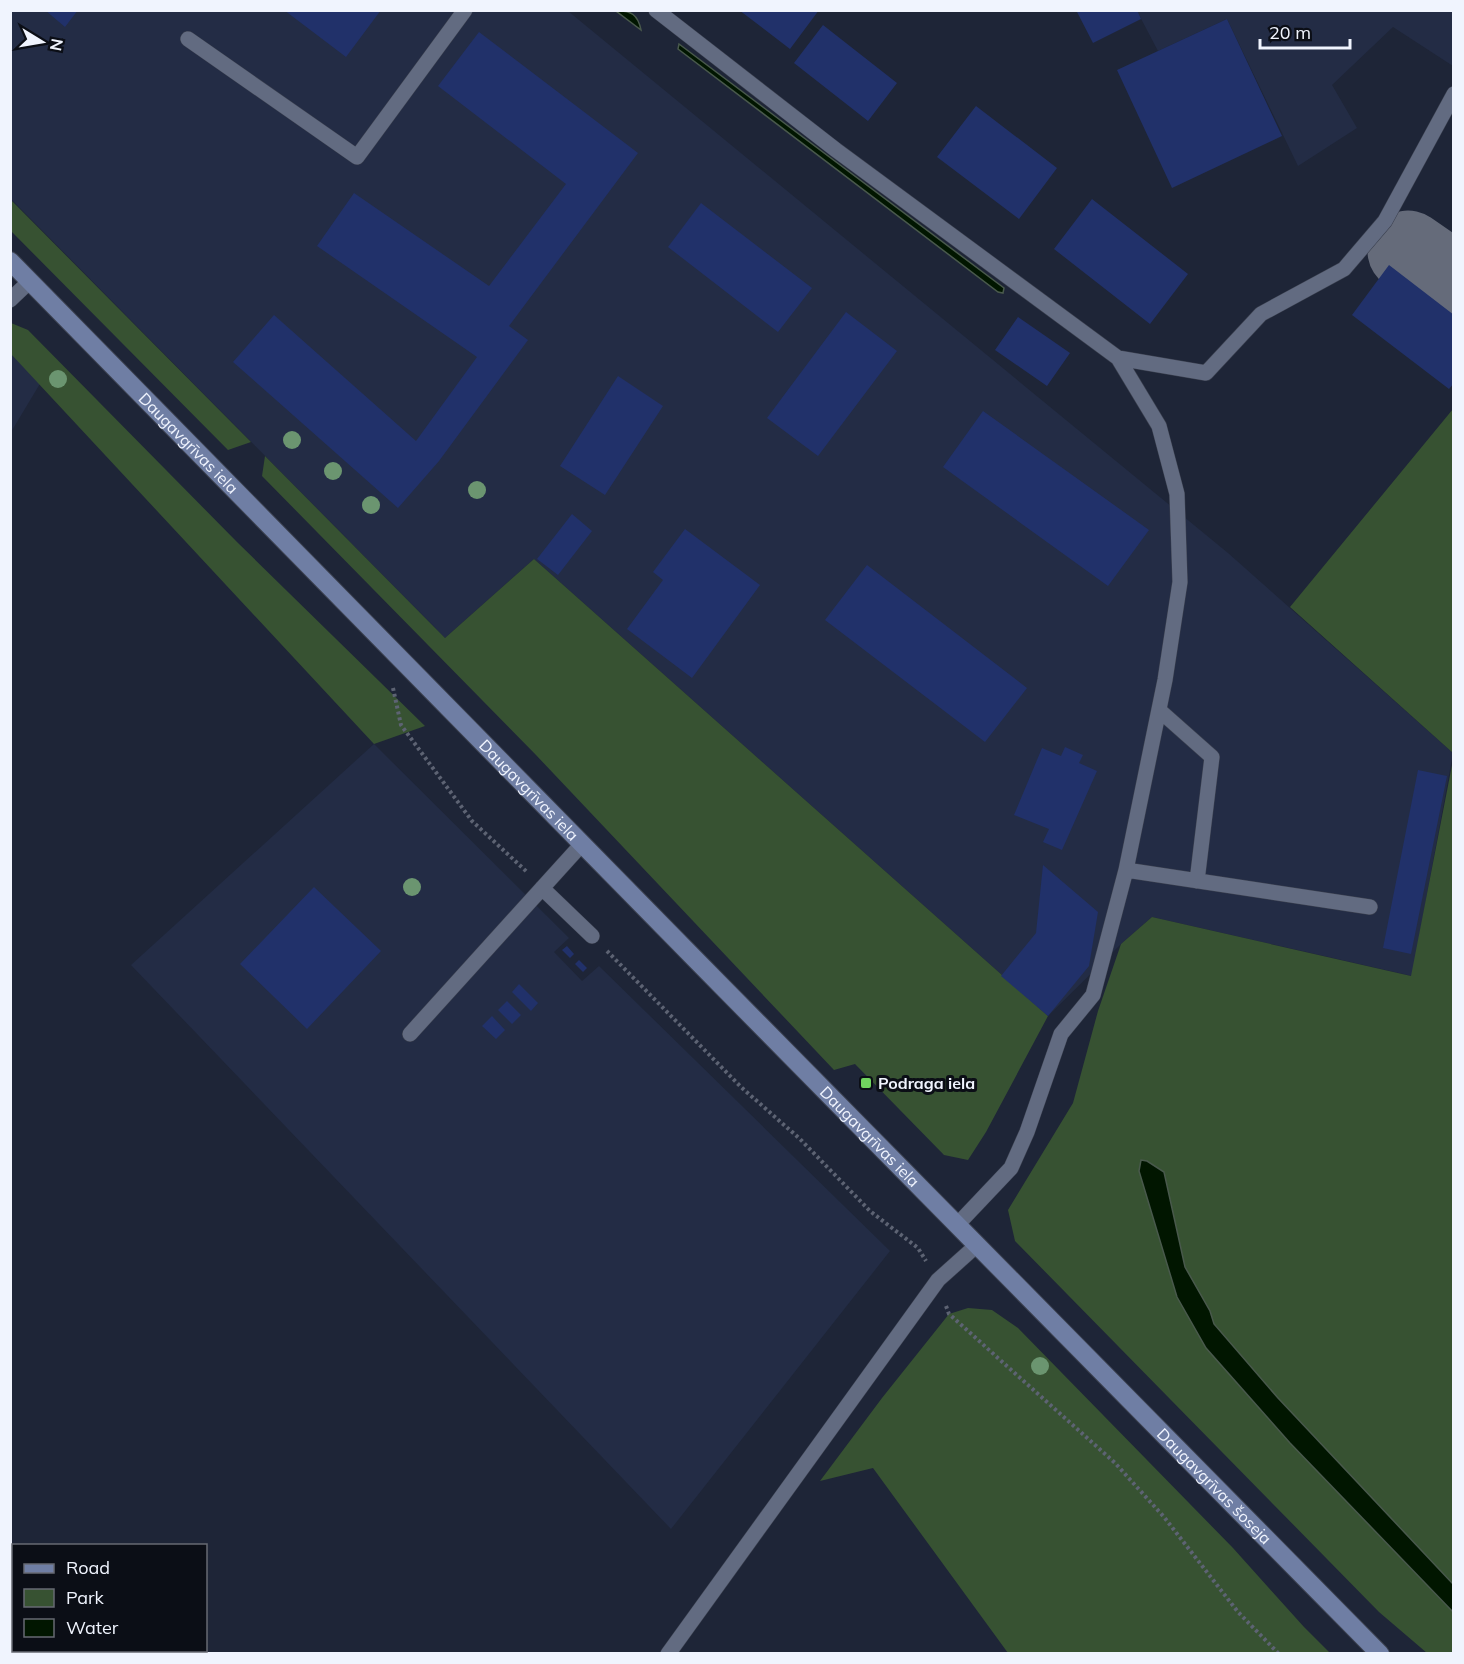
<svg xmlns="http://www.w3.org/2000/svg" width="1464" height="1664" font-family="Mulish,sans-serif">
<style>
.built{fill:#232c45}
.green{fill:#375232}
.water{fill:#011600;stroke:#49594c;stroke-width:1.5}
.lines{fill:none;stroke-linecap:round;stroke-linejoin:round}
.taxiway{stroke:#656b7a;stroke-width:81}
.building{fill:#21316a}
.lane-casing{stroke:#3b404f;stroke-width:16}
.secondary-casing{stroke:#3b404f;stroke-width:20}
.path{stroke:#5d6373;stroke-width:4;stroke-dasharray:3 3;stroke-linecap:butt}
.lane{stroke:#626b81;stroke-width:15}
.secondary{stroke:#6f7ea4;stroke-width:18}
.tree{fill:#6b9570}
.poi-dot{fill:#70d35f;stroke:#0b0e16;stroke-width:2}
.labels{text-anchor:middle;stroke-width:6;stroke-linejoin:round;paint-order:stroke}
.street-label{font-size:16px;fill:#f0f4fe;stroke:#0b0e16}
.poi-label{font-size:16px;font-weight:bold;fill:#f0f4fe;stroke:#0b0e16;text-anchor:start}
</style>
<rect width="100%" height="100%" fill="#1e2537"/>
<path class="built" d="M10,11H568L1228,553L1453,753L1412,976L1152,917L1121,944L1048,1016L534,559L445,638L11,199Z
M1137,11H1453V66L1393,27L1332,85L1357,128L1298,166L1227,19L1158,51Z
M11,352L41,382L11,432Z
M374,744L569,938L554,952L582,981L599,966L890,1251L671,1529L131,965Z"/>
<path class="green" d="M11,200L251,442L228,450L11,231Z
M11,323L28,330L237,542L425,726L374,744L11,354Z
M1453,409V753L1290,607Z
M265,456L445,638L534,559L1048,1016L986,1132L968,1160L944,1155L855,1064L834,1070L536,755L262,476Z
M1453,760V1584L1278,1398L1214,1324L1210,1311L1185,1267L1164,1172L1142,1160L1139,1171L1206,1348L1290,1443L1453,1612V1653H1427L1379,1612L1015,1241L1008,1210L1073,1103L1098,1011L1121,944L1152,917L1411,976Z
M968,1308L992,1310L1018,1328L1233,1548L1304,1627L1330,1653H1008L873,1468L820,1481L882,1398L949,1314Z"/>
<path class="water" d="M616,11C631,10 638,15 641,30Z
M679,44L1004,288L1003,293L998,292L678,49Z
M1141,1160L1147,1161L1164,1172L1185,1267L1210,1311L1214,1324L1278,1398L1453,1584V1612L1290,1443L1206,1348L1177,1297L1139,1171Z"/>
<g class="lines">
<path class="taxiway" d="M1408,251L1454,283"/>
</g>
<path class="building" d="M45,10H78L65,27Z
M284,10H381L346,57Z
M739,10H819L790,49Z
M1076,10H1137L1141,19L1093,43Z
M1227,19L1282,136L1172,188L1117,70Z
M823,25L897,83L868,121L794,63Z
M479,32L638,153L509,326L528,340L439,461L398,508L233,362L274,315L416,441L477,357L317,246L354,193L489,286L566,184L438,86Z
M976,106L1057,168L1019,219L937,157Z
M1092,199L1188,274L1150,324L1054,249Z
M701,203L812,288L778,332L668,247Z
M1389,265L1454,315V383L1449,389L1352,315Z
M846,312L897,351L818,456L767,418Z
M1018,317L1070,353L1047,386L995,350Z
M618,376L663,406L605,495L560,466Z
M983,411L1149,530L1108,586L943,467Z
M572,514L592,531L558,575L537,559Z
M685,529L760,585L692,678L627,629L663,580L653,572Z
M867,565L1027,688L985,742L825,620Z
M1065,747L1083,755L1079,763L1097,771L1062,850L1043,842L1049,829L1014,815L1042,748L1061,756Z
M1418,770L1447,776L1411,954L1383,948Z
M1043,865L1098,912L1089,966L1048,1016L1001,976L1036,933Z
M314,887L381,951L307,1029L240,964Z
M567,946L574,954L570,958L562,950Z
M579,960L587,968L583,972L575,964Z
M519,984L538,1003L531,1011L512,992Z
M507,1001L521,1015L512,1024L498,1010Z
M492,1016L505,1030L496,1039L482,1026Z"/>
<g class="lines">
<g class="lane-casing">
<path id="lane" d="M656,10L836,150L1118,358L1206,373L1261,314L1344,269L1385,221L1454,94
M188,39L357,157L465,10
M10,300L30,281
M1118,358L1159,426L1177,494L1180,582L1165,680L1126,870
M1159,710L1212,757L1197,881
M542,888L592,936
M410,1034L582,844
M957,1225L1011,1168L1027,1132L1061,1034L1093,995L1126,870L1370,907
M668,1654L938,1280L977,1245"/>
</g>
<g class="secondary-casing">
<g id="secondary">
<path id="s1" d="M10,261L697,961L1380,1654"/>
</g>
</g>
<path class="path" d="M393,688L401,725L472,821L527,872
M607,951L741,1087L800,1139L870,1211L918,1248L926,1261
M946,1306L949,1314L1115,1463L1164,1517L1238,1612L1279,1654"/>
<use href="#lane" class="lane"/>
<use href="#secondary" class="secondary"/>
</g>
<g class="tree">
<circle cx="58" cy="379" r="9"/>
<circle cx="292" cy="440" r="9"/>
<circle cx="333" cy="471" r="9"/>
<circle cx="477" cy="490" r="9"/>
<circle cx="371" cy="505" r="9"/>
<circle cx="412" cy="887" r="9"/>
<circle cx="1040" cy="1366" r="9"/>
</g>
<rect class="poi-dot" x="860" y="1077" width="12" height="12" rx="3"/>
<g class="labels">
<g class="street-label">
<text dy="6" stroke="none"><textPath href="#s1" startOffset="255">Daugavgrīvas iela</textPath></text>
<text dy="6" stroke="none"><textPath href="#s1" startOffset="741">Daugavgrīvas iela</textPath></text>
<text dy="6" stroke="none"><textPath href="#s1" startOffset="1227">Daugavgrīvas iela</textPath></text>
<text dy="6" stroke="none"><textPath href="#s1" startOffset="1718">Daugavgrīvas šoseja</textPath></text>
</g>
<g class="poi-label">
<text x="878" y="1089">Podraga iela</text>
</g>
</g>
<rect width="1464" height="1664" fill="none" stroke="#f0f4fe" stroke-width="24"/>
<rect x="12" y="1544" width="195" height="108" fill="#0b0e16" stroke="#676a73" stroke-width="1.5"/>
<rect x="24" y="1564" width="30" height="9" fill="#6f7ea4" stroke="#676a73" stroke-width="1.5"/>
<text x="66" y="1574" font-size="18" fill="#f0f4fe">Road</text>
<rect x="24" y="1589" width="30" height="18" fill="#375232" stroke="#676a73" stroke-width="1.5"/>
<text x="66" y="1604" font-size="18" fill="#f0f4fe">Park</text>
<rect x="24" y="1619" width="30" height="18" fill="#011600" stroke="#676a73" stroke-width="1.5"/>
<text x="66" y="1634" font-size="18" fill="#f0f4fe">Water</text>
<g transform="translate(42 42) rotate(101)" stroke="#0b0e16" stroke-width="4.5" paint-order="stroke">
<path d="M0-4.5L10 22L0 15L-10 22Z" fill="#f0f4fe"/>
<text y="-9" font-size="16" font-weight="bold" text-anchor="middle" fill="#f0f4fe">N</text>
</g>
<path d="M1260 39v9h90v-9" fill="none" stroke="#f0f4fe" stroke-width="3"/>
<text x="1269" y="39" font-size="18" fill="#f0f4fe" stroke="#0b0e16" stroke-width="4.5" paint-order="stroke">20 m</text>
</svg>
